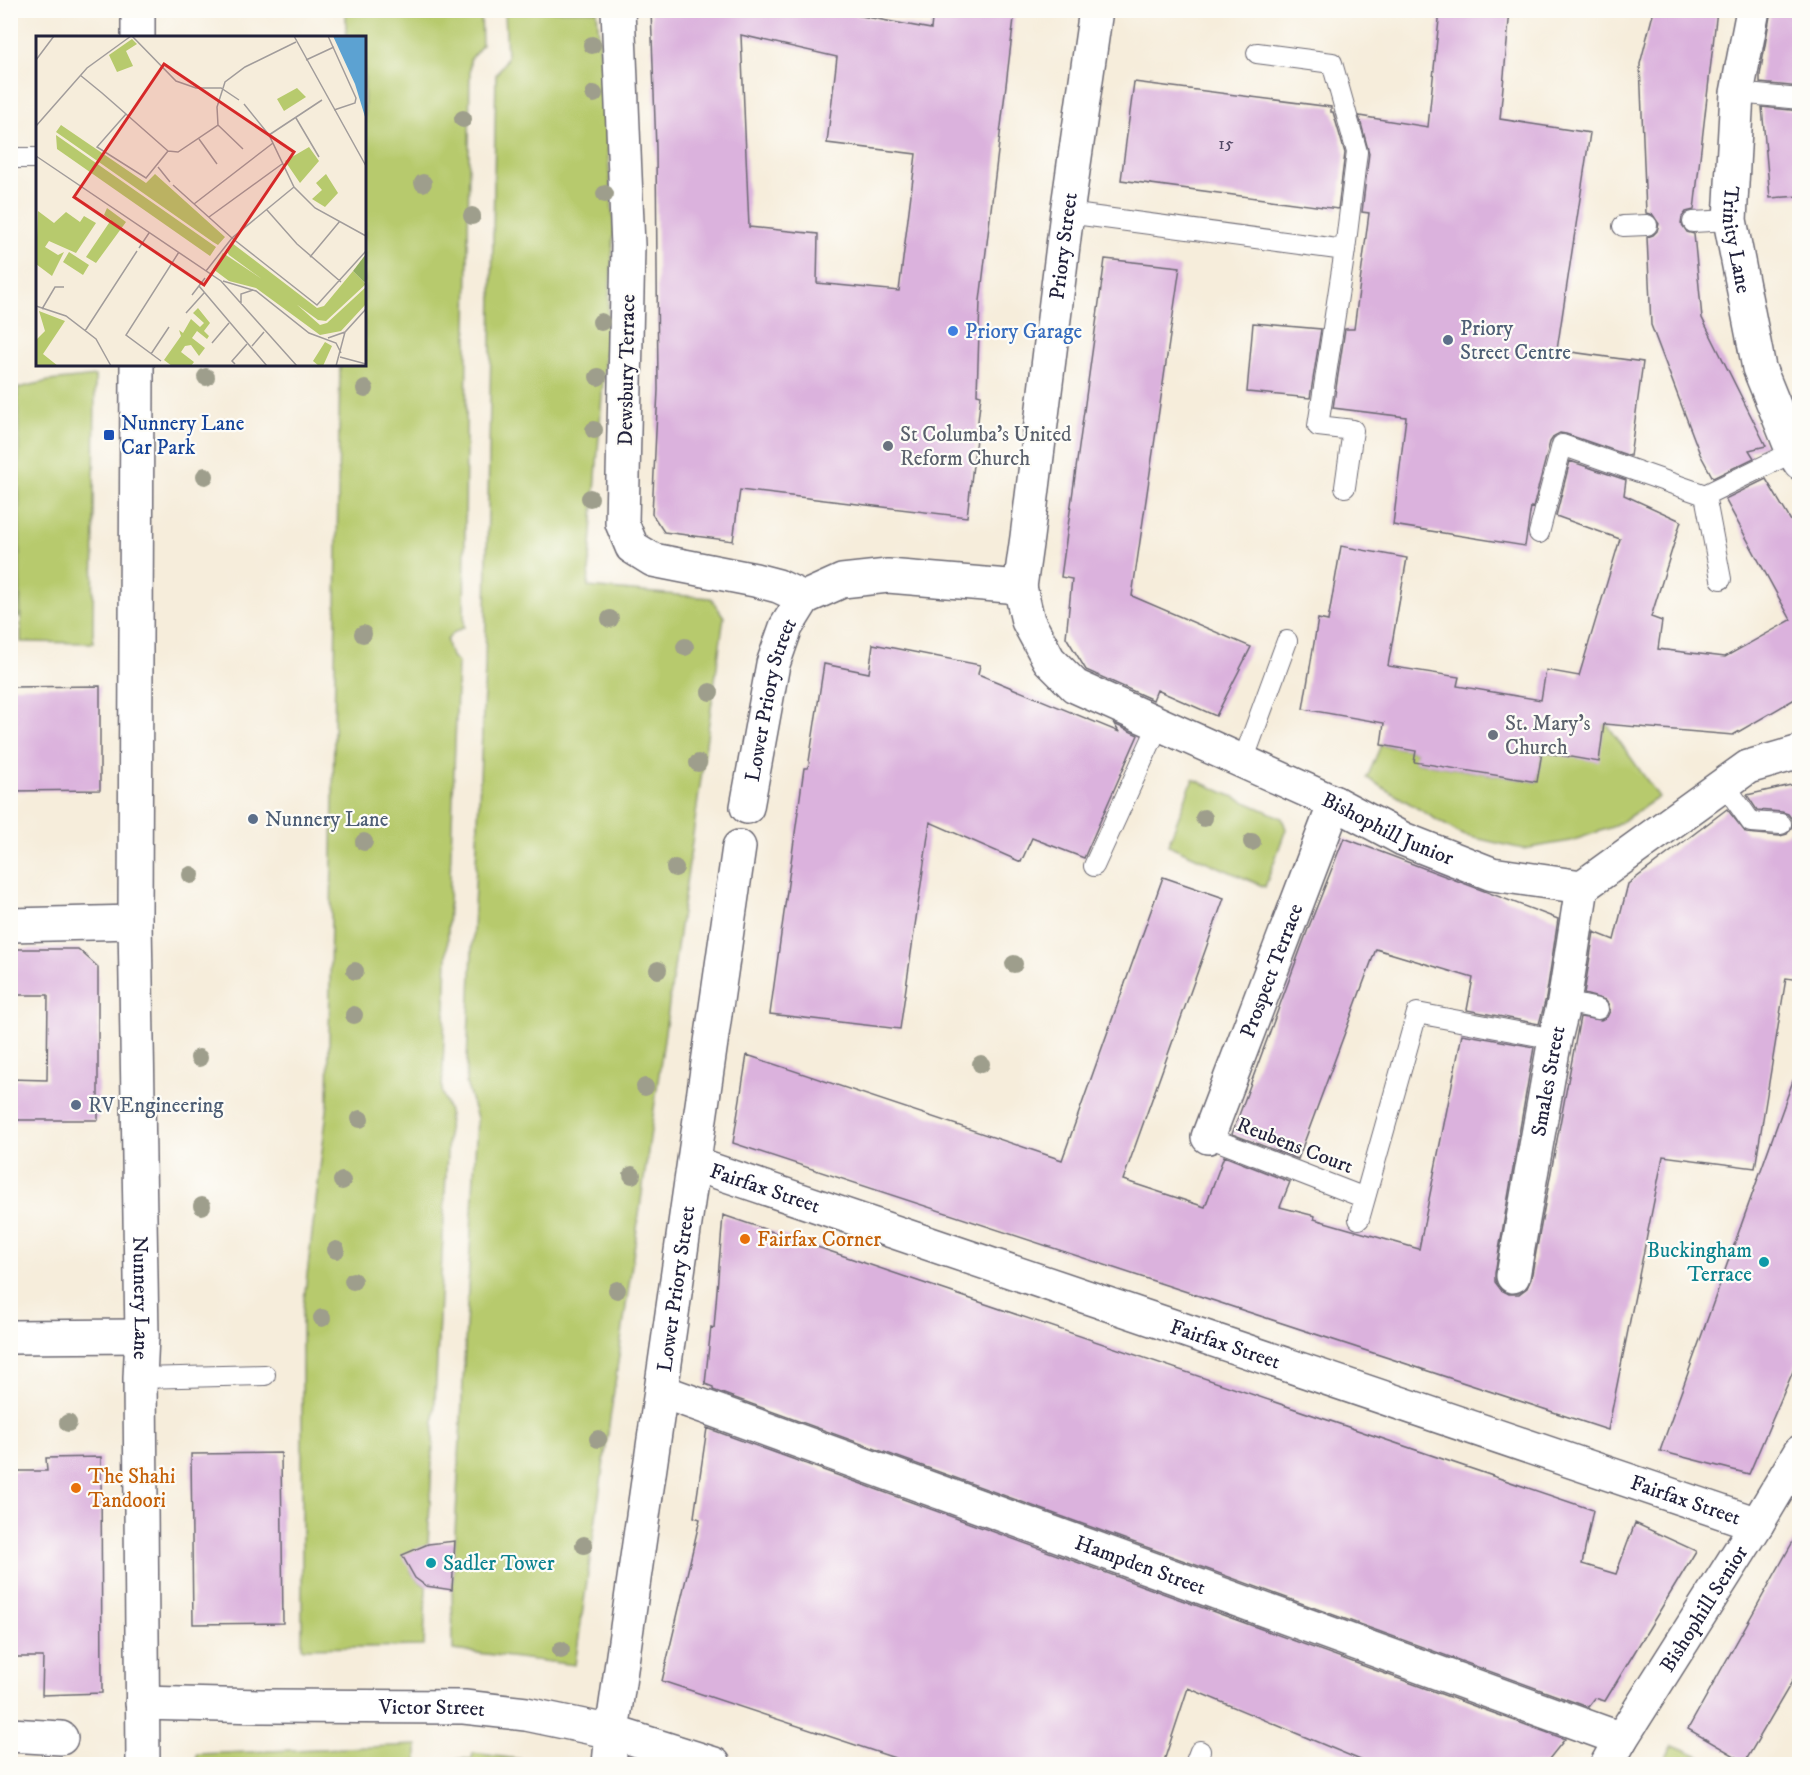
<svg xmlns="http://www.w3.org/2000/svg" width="1810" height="1775" font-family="'IM FELL DW Pica',serif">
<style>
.green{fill:#b7ca6d;stroke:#6c7654;stroke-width:1.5}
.building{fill:#dbb2dd;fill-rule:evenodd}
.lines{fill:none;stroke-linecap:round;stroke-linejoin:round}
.lane-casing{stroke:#6c6973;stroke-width:22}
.street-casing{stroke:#6c6973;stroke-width:36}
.primary-casing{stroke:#6c6973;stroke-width:36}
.lane{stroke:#fff;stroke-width:20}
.street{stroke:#fff;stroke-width:33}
.primary{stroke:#fff;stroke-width:33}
.tree{fill:#9e9e8c}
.shop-dot{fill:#3f7fe0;stroke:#fdfcf7;stroke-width:2}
.service-dot{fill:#5c6f8a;stroke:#fdfcf7;stroke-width:2}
.transit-dot{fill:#1a4fb4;stroke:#fdfcf7;stroke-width:2}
.worship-dot{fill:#6b7280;stroke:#fdfcf7;stroke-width:2}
.food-dot{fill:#e8710a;stroke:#fdfcf7;stroke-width:2}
.culture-dot{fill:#0f9aa8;stroke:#fdfcf7;stroke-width:2}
.labels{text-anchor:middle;stroke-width:4.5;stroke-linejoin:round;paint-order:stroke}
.number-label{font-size:18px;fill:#504664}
.street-label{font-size:21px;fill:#22223b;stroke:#fdfcf7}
.service-label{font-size:21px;fill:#4e5e75;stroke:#fdfcf7;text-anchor:start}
.shop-label{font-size:21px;fill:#366cbe;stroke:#fdfcf7;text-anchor:start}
.transit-label{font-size:21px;fill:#164399;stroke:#fdfcf7;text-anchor:start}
.worship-label{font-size:21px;fill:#5b616d;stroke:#fdfcf7;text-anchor:start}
.food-label{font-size:21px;fill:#c56008;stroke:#fdfcf7;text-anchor:start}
.culture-label{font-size:21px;fill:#0d838f;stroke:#fdfcf7;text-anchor:end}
.inset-road{fill:none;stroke:#a19c9b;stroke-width:1.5}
.view{fill:#d62828;fill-opacity:0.15;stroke:#d62828;stroke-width:3}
.inset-edge{fill:none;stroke:#22223b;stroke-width:3}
</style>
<rect width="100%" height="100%" fill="#fdfcf7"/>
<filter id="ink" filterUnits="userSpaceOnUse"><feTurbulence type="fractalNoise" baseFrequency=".0167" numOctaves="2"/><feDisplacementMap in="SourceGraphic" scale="12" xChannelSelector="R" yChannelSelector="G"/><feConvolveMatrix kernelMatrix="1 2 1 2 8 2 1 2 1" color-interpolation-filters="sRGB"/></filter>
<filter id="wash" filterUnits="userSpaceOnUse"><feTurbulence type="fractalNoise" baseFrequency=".008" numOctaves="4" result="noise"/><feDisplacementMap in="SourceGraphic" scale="24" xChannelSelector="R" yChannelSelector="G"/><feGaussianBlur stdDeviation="1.35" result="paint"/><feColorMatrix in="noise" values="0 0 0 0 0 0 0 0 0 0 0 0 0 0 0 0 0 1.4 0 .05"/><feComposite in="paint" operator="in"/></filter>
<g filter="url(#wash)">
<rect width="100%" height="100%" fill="#f6eddb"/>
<path class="green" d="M346,11H481L482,45L470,60L464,627L453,633L447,640C448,650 450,656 458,663L442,1092L449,1112L428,1544L409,1558C409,1572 414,1578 426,1586L424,1646L302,1648V1316L328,1102L340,365L364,364V38L346,37Z
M505,11H597L614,231L588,587L711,598L724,617L575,1665L453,1650L452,1590L477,1118L466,1083L485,668L496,75L507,58Z
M95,376L93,643L21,642L18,388L49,381Z
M11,489L17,490L19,617H11Z
M1604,724H1607L1659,797L1615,826L1571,841L1523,849L1462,835L1367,778L1381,745L1416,751L1415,762L1537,782L1542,752L1598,761Z
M1193,779L1282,818L1286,829L1265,887L1168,845Z
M417,1745V1764H196L197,1754Z
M1673,1745L1719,1764H1662Z
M473,1753L555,1764H456V1759H472Z"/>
<g id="blocks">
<path class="building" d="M651,10H829L931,29L933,10H1015L980,301L977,394L981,395L967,517L740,490L733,541L664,532L652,514L658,390L656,149ZM741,35L837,57L827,143L916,154L899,291L817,283L818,234L749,227Z
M1440,10H1510L1500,119L1590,133L1557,350L1643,362L1630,456L1566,434L1560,433L1554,436L1550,442L1533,508L1531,507L1525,546L1393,525L1406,417L1333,408L1345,329H1354L1369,213L1362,212L1369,153L1359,116L1428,127Z
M1654,10H1717L1694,210L1686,212L1682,217L1681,223L1687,232L1694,234L1702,318L1766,446L1749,450L1754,458L1713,478L1700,454L1651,325L1647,237L1653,235L1657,231L1659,224L1653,215L1646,213L1640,64Z
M1771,10H1800V87L1760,83V75Z
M1134,82L1331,107V112H1333L1345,153L1338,209L1121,180Z
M1762,107L1800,111V196L1770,198Z
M1105,259L1180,267L1132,596L1251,647L1216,716L1157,690L1153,700L1086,670L1066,637L1072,579L1061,577Z
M1253,323L1321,329L1310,398L1247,392Z
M1570,461L1626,480L1624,495L1681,521L1651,617L1662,621L1658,649L1725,657L1791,620L1725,499L1766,479L1800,536V696L1733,735L1604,724L1599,762L1542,752L1537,782L1414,762L1416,751L1381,745L1384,723L1303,709L1318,619L1328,621L1341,546L1407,558L1388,666L1459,677L1457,686L1541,700L1546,670L1579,676L1620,539L1556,516Z
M873,644L980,665L978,674L1119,732L1114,724L1138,735L1084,858L1032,838L1021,862L930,822L900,1029L770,1014L804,768H808L824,664L869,673Z
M100,686V790L10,791V687Z
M1800,783V980L1786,978L1755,1168L1663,1156L1608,1430L733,1143L747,1055L1062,1160L1163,877L1224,898L1123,1180L1205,1207L1224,1156L1290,1182L1280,1207L1315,1216L1314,1219L1419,1249L1462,1034L1534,1047L1495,1273V1282L1501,1290L1509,1294H1519L1527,1288L1531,1279L1580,1017L1601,1020L1607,1017L1610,1011L1609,1005L1605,1000L1584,994L1594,932L1614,940L1628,884L1727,809L1746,833L1780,836L1787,834L1793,825L1792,819L1788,814L1782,812L1757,810L1747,795Z
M1344,838L1558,919L1546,998L1539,1024L1467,1010L1473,978L1376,949L1298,1159L1232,1134L1308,929Z
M10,949H78L98,967V1120H10V1079L47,1080L48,995H10Z
M1794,1078L1800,1079V1355L1749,1474L1660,1451Z
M723,1215L1593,1510L1582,1564L1616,1574L1635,1523L1696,1551L1605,1701L1595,1698L1588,1707L713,1390V1387L705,1384L711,1327L714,1328Z
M707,1428L1565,1739L1545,1764H1370L1188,1688L1163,1764H913L662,1681L700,1519L694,1517Z
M281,1453L283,1623L193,1624L191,1454Z
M101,1457L102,1693L42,1695L43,1657H13L10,1621V1471H47L46,1458Z
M1800,1529V1668L1745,1762L1688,1729Z
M455,1541L452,1590L426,1586L415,1578L402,1555L428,1544Z"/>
</g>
</g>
<g filter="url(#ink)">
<use href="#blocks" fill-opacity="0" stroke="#6c6973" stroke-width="1.5"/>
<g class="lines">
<g class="lane-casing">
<path id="lane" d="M1257,53L1332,63L1357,152L1345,250L1318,426L1353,430L1345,487
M1737,93L1800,99
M10,158H38
M1067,213L1345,250
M1693,222L1730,220
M1623,226L1647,225
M1705,495L1721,579
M1539,533L1562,445L1705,495L1793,452
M1243,761L1287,641
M1724,784L1751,822L1781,824
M1094,866L1159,724
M1564,1002L1598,1009
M1208,1137L1365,1198
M1359,1219L1417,1013L1555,1039
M140,1378L265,1375
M1195,1764L1200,1751"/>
</g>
<g class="street-casing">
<g id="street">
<path d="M618,10L628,246L622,523L632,547L653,560L755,580L778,586L804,598"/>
<path id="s1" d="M1753,10L1737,93L1730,220L1759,368L1793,452L1800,463"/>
<path id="s2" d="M1020,587L1028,621L1049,660L1075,686L1335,803L1403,839L1492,874L1582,887L1748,767L1800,752"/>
<path id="s3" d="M804,598L842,581L888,576L1020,587L1027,537L1067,213L1096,10"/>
<path id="s4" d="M747,807L773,664L786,627L804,598"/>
<path d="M10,925L135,922"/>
<path id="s5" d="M1208,1137L1335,803"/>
<path id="s6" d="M694,1164L1757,1524"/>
<path id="s7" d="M1513,1276L1555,1039L1564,1002L1582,887"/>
<path d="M10,1337L142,1336"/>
<path id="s8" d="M661,1391L1621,1739"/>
<path id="s9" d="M142,1703L261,1706L464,1707L526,1714L612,1732L714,1764"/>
<path d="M10,1735L61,1738"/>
<path id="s10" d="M609,1764L612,1732L739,847"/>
<path id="s11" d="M1607,1764L1621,1739L1757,1524L1800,1452"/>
</g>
</g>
<g class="primary-casing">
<g id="primary">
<path d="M138,38V10"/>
<path id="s12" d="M137,364L135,922L142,1336L140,1378L143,1764"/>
</g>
</g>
<use href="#lane" class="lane"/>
<use href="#street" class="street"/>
<use href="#primary" class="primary"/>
</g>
<g class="tree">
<circle cx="592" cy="45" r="9"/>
<circle cx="594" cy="94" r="9"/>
<circle cx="463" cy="119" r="9"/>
<circle cx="423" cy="183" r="9"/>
<circle cx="605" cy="194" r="9"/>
<circle cx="472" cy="216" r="9"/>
<circle cx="601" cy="322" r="9"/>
<circle cx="206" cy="377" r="9"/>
<circle cx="598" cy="377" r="9"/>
<circle cx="365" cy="389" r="9"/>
<circle cx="594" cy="430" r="9"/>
<circle cx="205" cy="476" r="9"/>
<circle cx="590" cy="498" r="9"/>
<circle cx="610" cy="619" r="9"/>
<circle cx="363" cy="634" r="9"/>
<circle cx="685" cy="647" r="9"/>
<circle cx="710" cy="692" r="9"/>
<circle cx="698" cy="763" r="9"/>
<circle cx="1204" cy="818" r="9"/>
<circle cx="364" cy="842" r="9"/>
<circle cx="1252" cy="842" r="9"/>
<circle cx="675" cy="868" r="9"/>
<circle cx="191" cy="875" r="9"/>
<circle cx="1014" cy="964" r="9"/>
<circle cx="658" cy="970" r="9"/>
<circle cx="355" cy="971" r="9"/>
<circle cx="354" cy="1015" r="9"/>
<circle cx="199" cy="1058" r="9"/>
<circle cx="981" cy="1064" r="9"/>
<circle cx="645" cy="1087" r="9"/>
<circle cx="360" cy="1119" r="9"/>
<circle cx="632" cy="1175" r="9"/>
<circle cx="342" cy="1181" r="9"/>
<circle cx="202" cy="1206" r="9"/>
<circle cx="336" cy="1250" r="9"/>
<circle cx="353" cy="1281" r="9"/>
<circle cx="617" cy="1290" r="9"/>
<circle cx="322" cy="1318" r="9"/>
<circle cx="68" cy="1423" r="9"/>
<circle cx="598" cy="1439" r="9"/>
<circle cx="584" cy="1545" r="9"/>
<circle cx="561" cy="1650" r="9"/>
</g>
</g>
<circle class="shop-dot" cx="953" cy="331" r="6"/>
<g class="service-dot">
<circle cx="1448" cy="340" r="6"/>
<circle cx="253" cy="819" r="6"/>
<circle cx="76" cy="1105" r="6"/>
</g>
<rect class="transit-dot" x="103" y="429" width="12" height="12" rx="3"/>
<g class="worship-dot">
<circle cx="888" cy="446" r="6"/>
<circle cx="1493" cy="735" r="6"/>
</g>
<g class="food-dot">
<circle cx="745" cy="1239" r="6"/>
<circle cx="76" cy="1488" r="6"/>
</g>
<g class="culture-dot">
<circle cx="1764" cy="1262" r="6"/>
<circle cx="431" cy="1563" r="6"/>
</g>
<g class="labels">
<g class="number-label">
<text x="1226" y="149">15</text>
</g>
<g class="street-label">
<text dy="7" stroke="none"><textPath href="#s1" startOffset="232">Trinity Lane</textPath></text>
<text dy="7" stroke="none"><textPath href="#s3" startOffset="564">Priory Street</textPath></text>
<text transform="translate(626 370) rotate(-89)" y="7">Dewsbury Terrace</text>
<text dy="7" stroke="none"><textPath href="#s4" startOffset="110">Lower Priory Street</textPath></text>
<text dy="7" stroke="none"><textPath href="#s2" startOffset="460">Bishophill Junior</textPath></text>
<text dy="7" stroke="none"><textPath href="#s5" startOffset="178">Prospect Terrace</textPath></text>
<text dy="7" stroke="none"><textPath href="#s7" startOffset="198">Smales Street</textPath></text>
<text transform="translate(1295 1145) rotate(21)" y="7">Reubens Court</text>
<text dy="7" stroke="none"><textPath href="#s6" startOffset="75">Fairfax Street</textPath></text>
<text dy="7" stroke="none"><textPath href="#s10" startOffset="480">Lower Priory Street</textPath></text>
<text dy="7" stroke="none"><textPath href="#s12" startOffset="934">Nunnery Lane</textPath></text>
<text dy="7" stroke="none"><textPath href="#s6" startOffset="561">Fairfax Street</textPath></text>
<text dy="7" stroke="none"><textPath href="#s6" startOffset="1047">Fairfax Street</textPath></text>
<text dy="7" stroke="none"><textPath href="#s8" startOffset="510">Hampden Street</textPath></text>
<text dy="7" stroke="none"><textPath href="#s11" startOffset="183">Bishophill Senior</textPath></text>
<text dy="7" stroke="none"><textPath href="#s9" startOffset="290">Victor Street</textPath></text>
</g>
<g class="service-label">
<text x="1460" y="335">Priory<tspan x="1460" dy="24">Street Centre</tspan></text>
<text x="265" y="826">Nunnery Lane</text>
<text x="88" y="1112">RV Engineering</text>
</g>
<g class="shop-label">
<text x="965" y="338">Priory Garage</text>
</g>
<g class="transit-label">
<text x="121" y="430">Nunnery Lane<tspan x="121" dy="24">Car Park</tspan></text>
</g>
<g class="worship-label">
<text x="900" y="441">St Columba's United<tspan x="900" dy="24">Reform Church</tspan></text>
<text x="1505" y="730">St. Mary's<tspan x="1505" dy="24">Church</tspan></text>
</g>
<g class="food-label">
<text x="757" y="1246">Fairfax Corner</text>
<text x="88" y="1483">The Shahi<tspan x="88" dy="24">Tandoori</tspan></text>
</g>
<g class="culture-label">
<text x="1752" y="1257">Buckingham<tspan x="1752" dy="24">Terrace</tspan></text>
<text x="443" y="1570" text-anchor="start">Sadler Tower</text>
</g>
</g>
<g transform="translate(36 36)">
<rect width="330" height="330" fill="#f6eddb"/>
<path d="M96,3L101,8L90,15L97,30L81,36L73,19ZM261,52L270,61L248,75L241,63ZM25,89L110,147L119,138L189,201L182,209L177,206L20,96ZM20,99L180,211L174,220L21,113ZM273,111L283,125L264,147L249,125ZM290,138L302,157L289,171L276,163L286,154L280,147ZM71,172L90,186L60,227L50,221L75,184L68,179ZM2,175L18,187L30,176L44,186L48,180L60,187L40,217L13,205L9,211L22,219L28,216L16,240L0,228ZM196,207L281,272L288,270L317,235L330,248L290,285L282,284L193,219L190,214ZM33,216L53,229L47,239L27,226ZM187,217L250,259L284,289L291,287L330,251V268L305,295L284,299L220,252L193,245L177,233ZM162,272L174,287L168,295L173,300L171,303L161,295L156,302L169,312L163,320L155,309L149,310L145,316L158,326L155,330H136L128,324L145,300L143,294L147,297L155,283L164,291L168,287L157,277ZM3,275L29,285L7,318L22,330H0V304L9,295ZM289,306L296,310L287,330H283L277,325Z" fill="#b7ca6d"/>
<path d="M330,218V245L328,246L317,235Z" fill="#91ae60"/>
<path d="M297,0H330V84L319,48Z" fill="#5ca2d2"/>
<path class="inset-road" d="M96,0L140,45L160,52H185L203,64M258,0L330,130M292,0L320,62L319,67L298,74M0,24L18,0M270,24L298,11M44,39L66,57L90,78L132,115L110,142L61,111L90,78M208,68L233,99L258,151L279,172L330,200M260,82L283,121M182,89L207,113M0,90L51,32L95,0M233,99L286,64M163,103L181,128M132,115L142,116L182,89L181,71L189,46L209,31L260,6M0,120L185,245L261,330M122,131L134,146M137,149L196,202L281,269L330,215M158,168L237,107M231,174L261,208L305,246M173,181L246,128M103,212L113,197M274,221L304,185M170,235L196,202L258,151M187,245L220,255L273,297L300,307L305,317M163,250L231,330M156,259L169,242M205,268V258L217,254M0,270L30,280L60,303L75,330M6,273L19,251H28M150,277L168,257M49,295L101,215M292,302L309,296L330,273M176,307L193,287M216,310L228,296M115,318L133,291M304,321L330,328M125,325L90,299L143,216M199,328L196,325L211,308M300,330L309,296"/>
<path class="view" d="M128,28L258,116L168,249L38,161Z"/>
<rect width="330" height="330" class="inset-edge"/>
</g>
<rect width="1810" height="1775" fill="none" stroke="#fdfcf7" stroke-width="36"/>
</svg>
